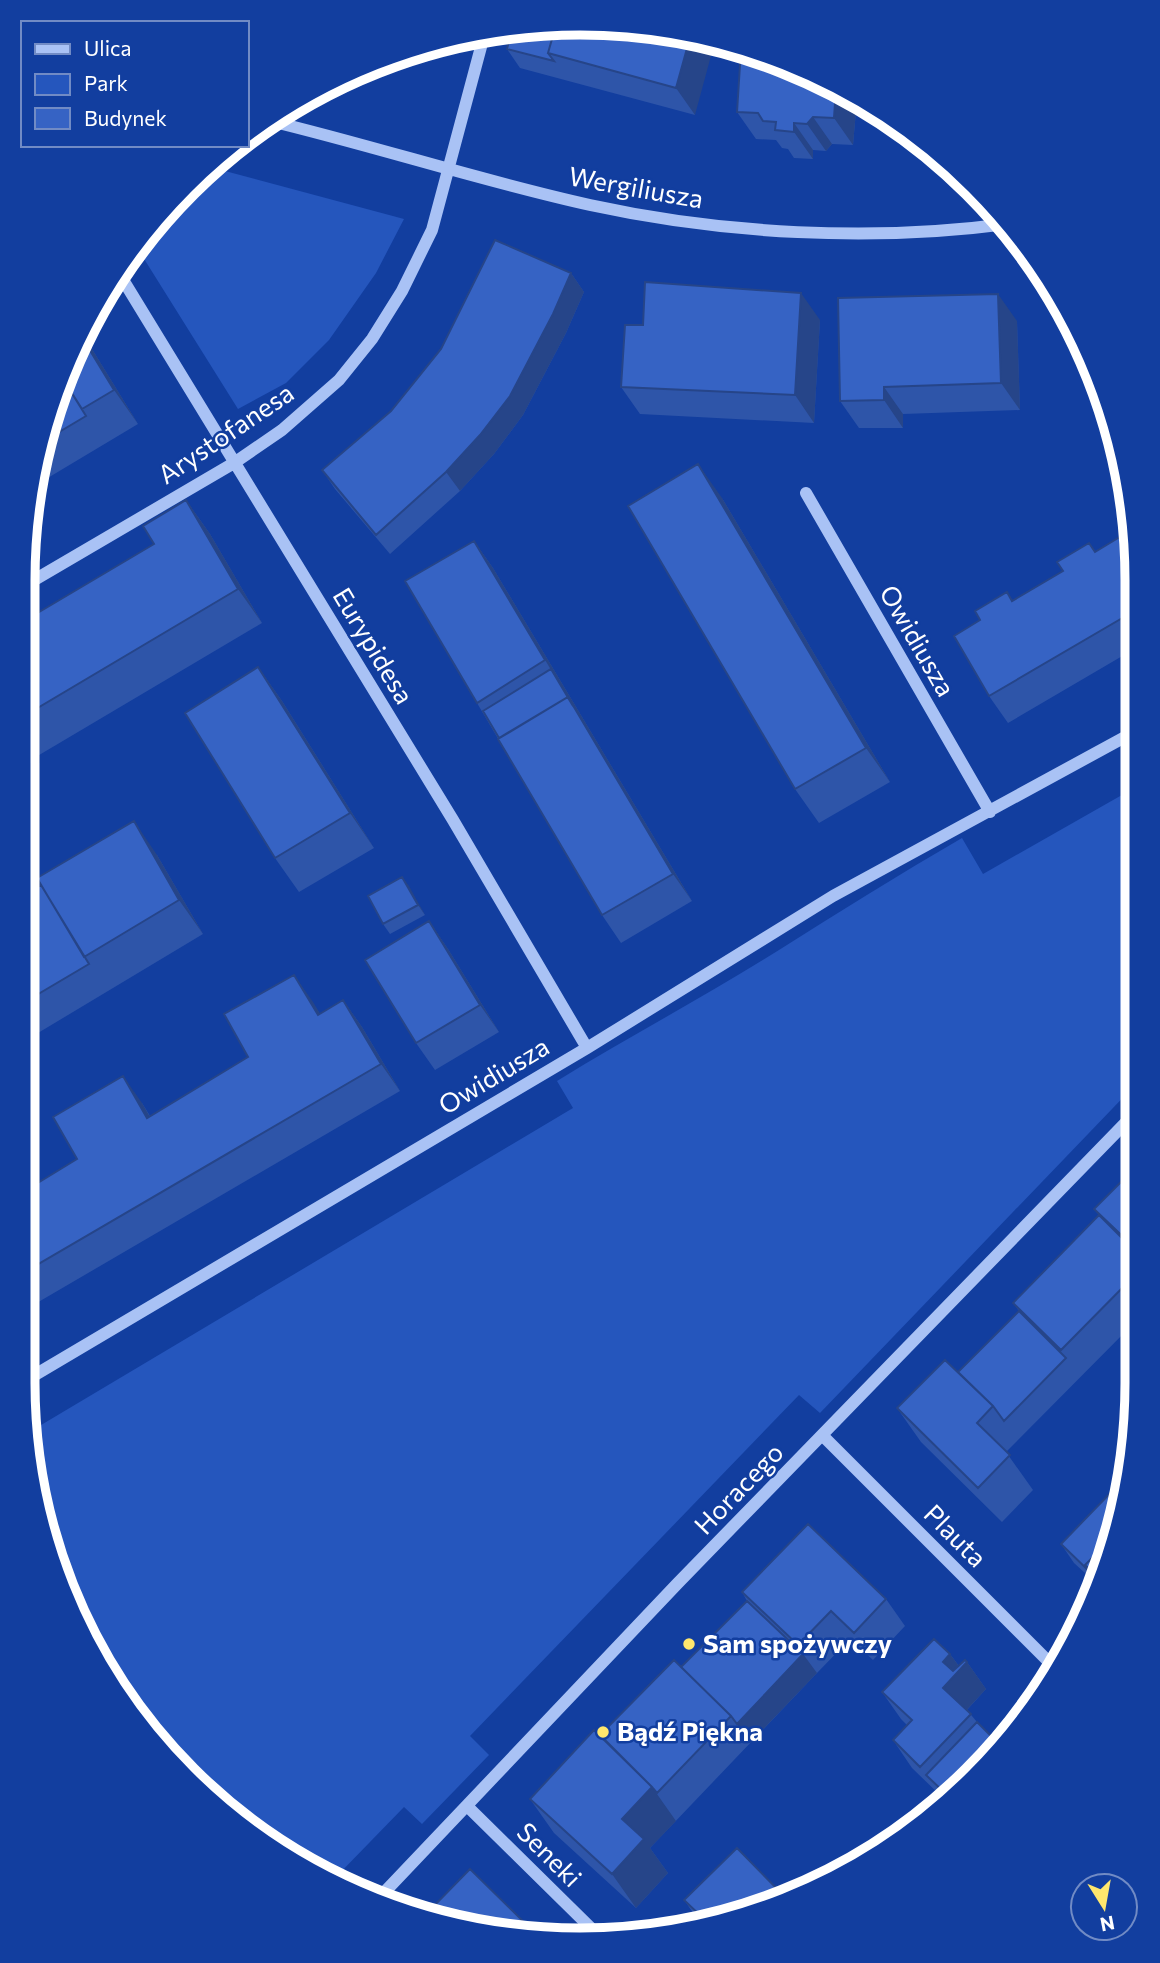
<svg xmlns="http://www.w3.org/2000/svg" width="1160" height="1963" font-family="Commissioner,sans-serif">
<style>
.green{fill:#2556bd}
.lines{fill:none;stroke-linecap:round;stroke-linejoin:round}
.minor{stroke:#a9c2f5;stroke-width:12}
.wall{fill:#2e55a9}
.shaded-wall{fill:#264589}
.building{fill:#3663c4;stroke:#264589;stroke-width:2}
.poi-dot{fill:#ffe76d;stroke:#123e9f;stroke-width:2.5}
.labels{text-anchor:middle;stroke-width:5;stroke-linejoin:round;paint-order:stroke}
.street-label{font-size:26px;fill:#fff;stroke:#123e9f}
.poi-label{font-size:26px;font-weight:bold;fill:#fff;stroke:#123e9f;text-anchor:start}
.rim{fill:none;stroke:#fff;stroke-width:9}
</style>
<rect width="100%" height="100%" fill="#123e9f"/>
<path class="green" d="M210,167L404,219L376,273L329,340L286,383L238,409L136,246L186,186Z
M1136,787V1084L820,1413L799,1395L470,1736L489,1755L422,1824L404,1807L335,1878L270,1846L138,1722L52,1562L31,1431L573,1108L557,1081C630,1036 706,996 779,950C839,912 900,874 962,838L983,874Z"/>
<g class="lines">
<path class="minor" d="M266,120C375,146 481,181 590,205C723,234 872,242 1007,224
M117,270L453,820L587,1048
M806,493L990,812
M24,586L234,463L282,430L339,380L372,339L402,291L432,230L485,32
M23,1382L587,1048L833,896L1136,731
M823,1436L1055,1668
M467,1806L600,1937
M378,1899L677,1584L1136,1112"/>
</g>
<path class="wall" d="M689,34L695,115L520,68L507,49Z
M435,45L432,54L417,50Z
M794,65L857,99L853,145L832,144L826,151L813,150V159L794,158L788,149L782,148L776,140L756,139L737,112Z
M571,273L584,292L566,333L523,415L494,454L460,491L390,554L335,489L322,470Z
M1063,302L1098,380L1092,383L1073,356Z
M820,320L814,423L640,414L621,387L643,325Z
M1017,321L1020,410L903,414V428H859L840,401Z
M84,336L138,424L36,485L52,401Z
M722,498L890,782L819,823L795,789Z
M186,500L210,534L262,623L24,764V621L154,544Z
M474,541L493,568L692,901L621,943L602,915L477,703Z
M1136,543V648L1008,723L989,696L1013,600L1095,552Z
M258,667L282,701L374,848L299,892L275,858Z
M157,855L203,934L23,1042V896L41,885Z
M402,877L425,915L390,934L383,924Z
M429,921L448,949L499,1032L435,1070L416,1043Z
M294,975L320,1014L343,1000L362,1027L400,1091L23,1311V1192L77,1159L142,1103L150,1116L248,1057Z
M1136,1167V1321L1006,1452L1033,1490L1002,1522L921,1442L897,1408L958,1372L1019,1311L1013,1303L1099,1215L1094,1209Z
M1061,1544L1108,1563L1097,1584L1074,1563Z
M742,1592L886,1599L905,1626L873,1660L850,1639L817,1673L650,1848L668,1873L636,1908L554,1833L530,1799L600,1735L681,1667L747,1601Z
M950,1654L959,1666L967,1662L986,1689L967,1710L977,1722L997,1742L944,1799L912,1768L893,1740L907,1725L901,1719L882,1692Z
M684,1900L759,1911L699,1921Z"/>
<path class="shaded-wall" d="M691,34L715,41L695,115L676,88Z
M435,45L432,54L427,47Z
M836,88L857,99L853,145L834,118Z
M813,117L832,144L826,151L807,124Z
M794,123L813,150V159L794,132Z
M571,273L584,292L566,333L523,415L494,454L460,491L446,472Z
M801,293L820,320L814,423L795,395Z
M998,294L1017,321L1020,410L1001,383Z
M84,336L138,424L114,390L83,339Z
M884,387L903,414V428L884,400Z
M698,464L722,498L890,782L866,748Z
M186,500L210,534L262,623L238,589Z
M474,541L493,568L692,901L673,874Z
M258,667L282,701L374,848L350,813Z
M134,821L157,855L203,934L179,900Z
M402,877L409,886L425,915L418,905Z
M429,921L448,949L499,1032L480,1005Z
M294,975L313,1002L337,1042L318,1015Z
M343,1000L362,1027L400,1091L381,1064Z
M123,1076L142,1103L166,1145L147,1118Z
M803,1654L817,1673L750,1743L737,1724Z
M950,1654L961,1669L967,1662L986,1689L962,1715L943,1688V1662Z
M652,1787L676,1821L650,1848L668,1873L636,1908L612,1874L622,1819Z"/>
<path class="building" d="M580,23L691,34L676,88L548,53L556,25Z
M556,25L548,53L554,61L507,49L512,29Z
M741,49L794,65L836,88L834,118L813,117L807,124L794,123V132L775,130L776,122L763,121L758,113L737,112Z
M495,240L571,273L553,314L510,396L480,435L446,472L376,535L322,470L391,411L441,349Z
M645,282L801,293L795,395L621,387L625,325H643Z
M1050,284L1063,302L1085,351L1073,356L1042,287Z
M998,294L1001,383L884,387V400L840,401L838,298Z
M83,339L114,390L82,409L63,379Z
M63,379L86,416L44,441L52,401Z
M698,464L866,748L795,789L628,506Z
M186,500L238,589L24,716V621L154,544L143,526Z
M1133,529L1136,543V610L989,696L954,636L980,620L975,611L1007,592L1012,601L1063,571L1057,562L1089,543L1095,552Z
M474,541L545,660L477,703L405,581Z
M258,667L350,813L275,858L185,713Z
M551,669L573,706L568,697L499,738L483,711Z
M568,697L673,874L602,915L498,739Z
M134,821L179,900L84,957L37,878Z
M402,877L418,905L383,924L368,896Z
M41,885L89,964L23,1003V896Z
M429,921L480,1005L416,1043L365,960Z
M294,975L318,1015L343,1000L381,1064L23,1273V1192L77,1159L53,1117L123,1076L147,1118L248,1057L224,1014Z
M1136,1167V1249L1094,1209Z
M1099,1215L1136,1252V1274L1061,1350L1013,1303Z
M1019,1311L1066,1358L1004,1421L993,1406L958,1372Z
M945,1360L993,1406L977,1423L1010,1455L978,1488L897,1408Z
M1121,1482L1123,1485L1113,1537L1085,1565L1091,1573L1061,1544Z
M808,1524L886,1599L854,1633L831,1611L798,1645L742,1592Z
M1113,1537L1108,1563L1100,1579L1085,1565Z
M747,1601L803,1654L737,1724L731,1716L681,1667Z
M934,1639L950,1654L943,1662L953,1671L965,1660L967,1662L943,1688L971,1714L920,1767L893,1740L912,1720L882,1692Z
M674,1660L731,1716L657,1793L652,1787L600,1735Z
M977,1722L997,1742L947,1793L948,1794L947,1795L926,1775Z
M594,1730L652,1787L622,1819L644,1839L612,1874L530,1799Z
M993,1746L948,1794L947,1793Z
M737,1848L785,1897L759,1911L705,1920L684,1900Z
M470,1869L535,1933L425,1915Z"/>
<g class="poi-dot">
<circle cx="689" cy="1644" r="7"/>
<circle cx="603" cy="1732" r="7"/>
</g>
<g class="labels">
<g class="street-label">
<text transform="translate(636 188) rotate(10)" y="9">Wergiliusza</text>
<text transform="translate(226 434) rotate(-34)" y="9">Arystofanesa</text>
<text transform="translate(917 641) rotate(60)" y="9">Owidiusza</text>
<text transform="translate(373 646) rotate(59)" y="9">Eurypidesa</text>
<text transform="translate(494 1076) rotate(-31)" y="9">Owidiusza</text>
<text transform="translate(739 1489) rotate(-46)" y="9">Horacego</text>
<text transform="translate(955 1536) rotate(45)" y="9">Plauta</text>
<text transform="translate(549 1855) rotate(45)" y="9">Seneki</text>
</g>
<g class="poi-label">
<text x="703" y="1653">Sam spożywczy</text>
<text x="617" y="1741">Bądź Piękna</text>
</g>
</g>
<path d="M0 0H1160V1963H0ZM580 35H580A545 545 0 0 1 1125 580V1383A545 545 0 0 1 580 1928H580A545 545 0 0 1 35 1383V580A545 545 0 0 1 580 35Z" fill="#123e9f" fill-rule="evenodd"/>
<path class="rim" d="M580 35H580A545 545 0 0 1 1125 580V1383A545 545 0 0 1 580 1928H580A545 545 0 0 1 35 1383V580A545 545 0 0 1 580 35Z"/>
<rect x="21" y="21" width="228" height="126" fill="#123e9f" stroke="#718bc5" stroke-width="2"/>
<rect x="35" y="44" width="35" height="10" fill="#a9c2f5" stroke="#718bc5" stroke-width="2"/>
<text x="84" y="56" font-size="21" fill="#ffffff">Ulica</text>
<rect x="35" y="74" width="35" height="21" fill="#2556bd" stroke="#718bc5" stroke-width="2"/>
<text x="84" y="91" font-size="21" fill="#ffffff">Park</text>
<rect x="35" y="108" width="35" height="21" fill="#3663c4" stroke="#718bc5" stroke-width="2"/>
<text x="84" y="126" font-size="21" fill="#ffffff">Budynek</text>
<g transform="translate(1104 1907) rotate(169)"><circle r="33" fill="#123e9f" stroke="#718bc5" stroke-width="2"/>
<path d="M0-5L12 26L0 18L-12 26Z" fill="#ffe76d"/>
<text y="-10" font-size="19" font-weight="bold" text-anchor="middle" fill="#ffffff">N</text>
</g>
</svg>
